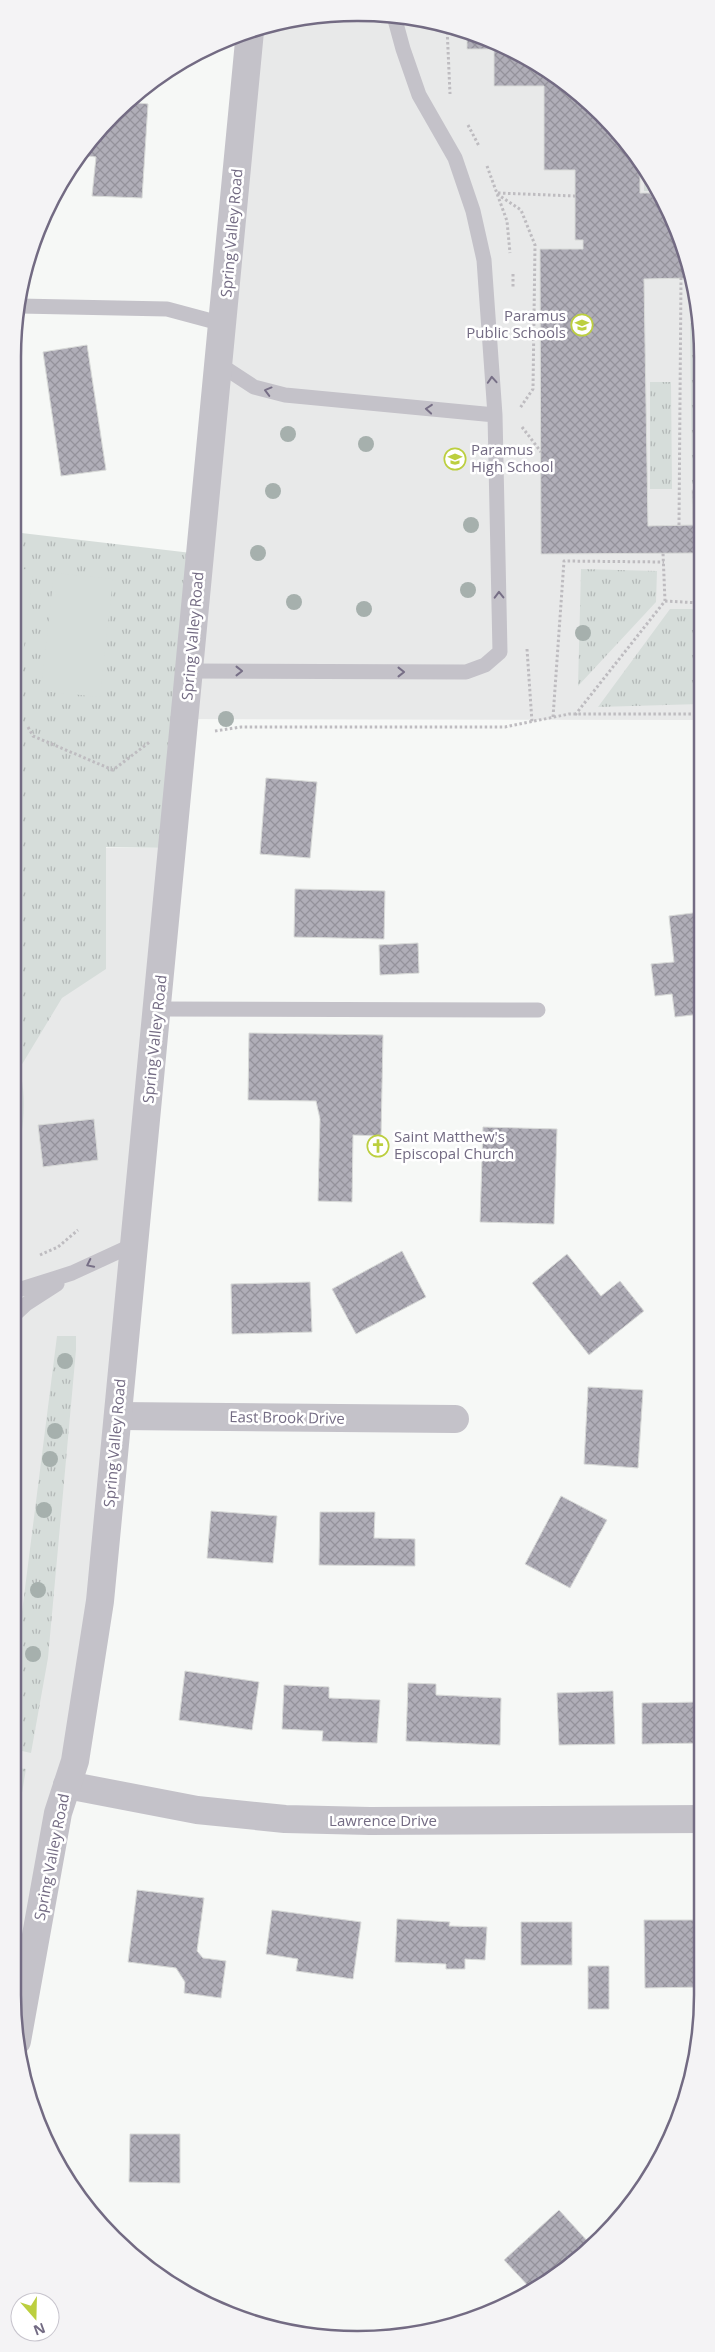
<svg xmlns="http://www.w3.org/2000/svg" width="715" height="2352" font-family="'Open Sans',sans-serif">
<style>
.built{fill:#e8e9e9}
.grass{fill:url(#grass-tufts)}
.pitch{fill:#d6ddda}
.building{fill:url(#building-cross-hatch);stroke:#d8dad8}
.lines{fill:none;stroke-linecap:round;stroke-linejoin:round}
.path{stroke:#bebcc0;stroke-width:3;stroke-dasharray:2.5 2.5;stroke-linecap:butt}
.service{stroke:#c4c2c9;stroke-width:15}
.minor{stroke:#c4c2c9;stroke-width:28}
.tertiary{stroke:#c4c2c9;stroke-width:28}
.tree{fill:#a6b0ad}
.oneway{stroke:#776f86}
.labels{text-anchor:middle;stroke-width:5;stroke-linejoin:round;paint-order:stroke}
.street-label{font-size:15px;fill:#736b83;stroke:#fff}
.poi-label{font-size:15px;fill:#736b83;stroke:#fff;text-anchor:start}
.rim{fill:none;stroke:#736b83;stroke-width:2.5}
</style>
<defs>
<pattern id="grass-tufts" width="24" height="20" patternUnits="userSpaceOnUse" patternTransform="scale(1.25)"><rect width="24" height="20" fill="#d6ddda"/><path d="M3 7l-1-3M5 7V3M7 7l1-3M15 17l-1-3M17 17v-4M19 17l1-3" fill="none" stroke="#b2b7b6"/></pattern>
<pattern id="building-cross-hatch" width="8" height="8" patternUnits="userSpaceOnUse" patternTransform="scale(1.25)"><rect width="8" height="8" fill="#b0aeb8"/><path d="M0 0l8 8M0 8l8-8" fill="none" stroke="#94929b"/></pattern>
</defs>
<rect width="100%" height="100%" fill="#f6f8f6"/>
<path class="built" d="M358,13L425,19L530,59L617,130L667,205L700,312V720L185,719L250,31L290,19Z
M12,847L172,848L100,1601L12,1994Z"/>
<path class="grass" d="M644,171L660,195H655L652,191H644Z
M690,323H700V484H692Z
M650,382H671L672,489H650Z
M13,532L200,554L172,848L106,847V969L62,998L21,1066L13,1045Z
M581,569L657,571L656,602L578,686Z
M670,609H700V704L598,707Z
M57,1336H76V1350L48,1658L31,1753L13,1749V1683Z
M12,1767L26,1769L13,1847H12Z"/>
<path class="pitch" d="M13,568L33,570L19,689L13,688Z
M54,573L113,579L100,697L41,691Z
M12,1048C31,1089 24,1132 13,1174Z"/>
<path class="building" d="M467,35L530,59L617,130L640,165V193H650L667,220H672L689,278L644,279L648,526L693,525L692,490H700V578H696V553L541,554L540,249H583V240H575V170H544V86H494V49H467Z
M128,102L148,104L142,198L92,196L96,157L80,155L114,113Z
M692,289L700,312V320H693Z
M87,345L106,470L61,476L43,352Z
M266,778L317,782L310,858L260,854Z
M295,889L385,891L384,939L294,937Z
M701,912V1014L675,1017L672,994L655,996L651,964L674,962L669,916Z
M418,943L419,973L380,975L379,945Z
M249,1033L383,1035L381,1136L353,1135L352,1202L318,1201L320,1119L316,1101L248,1100Z
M94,1119L98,1160L43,1167L38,1125Z
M483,1127L557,1129L554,1224L480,1222Z
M402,1251L426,1297L356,1334L332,1289Z
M567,1254L601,1296L620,1281L644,1311L589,1355L532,1283Z
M310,1282L312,1332L232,1334L231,1284Z
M588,1387L643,1390L638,1468L584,1464Z
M561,1496L607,1520L570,1588L525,1564Z
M211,1511L277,1516L273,1563L207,1558Z
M320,1512H375L374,1538L415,1539V1566L319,1565Z
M185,1671L259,1682L252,1730L179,1720Z
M408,1683L436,1684V1695L501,1698L500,1745L406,1741Z
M284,1685L329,1687V1698L380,1700L377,1743L322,1741L323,1731L282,1729Z
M613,1691L615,1744L559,1745L557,1693Z
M702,1702V1743L642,1744V1703Z
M137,1890L204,1898L197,1951L203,1958L226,1961L221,1998L184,1993L185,1982L176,1968L128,1962Z
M272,1910L361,1922L353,1979L296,1971L298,1959L266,1954Z
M397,1919L450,1922L449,1926L487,1927L485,1960L465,1959V1969H446V1964L395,1962Z
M644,1920H702V1987L645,1988Z
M521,1922H572V1965H521Z
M588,1966H609V2009H588Z
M130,2134H180V2183L129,2182Z
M559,2210L590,2244L567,2268L532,2290L504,2260Z"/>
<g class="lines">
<path class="path" d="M447,27L450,94
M468,125L479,146
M487,166L507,221L510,253
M498,193L575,196
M497,194L521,210L535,245L533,389L520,408
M513,274V288
M522,427L541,452
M679,525L681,278
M665,601L700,603
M527,649L532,722
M575,715L665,601L663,553
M553,717L564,561L664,562
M28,727L33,736L113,770L151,741
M215,731L241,727H505L569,714H700
M40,1255L58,1247L78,1230"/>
<path class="service" d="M19,306L167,309L223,324
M219,364L254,387L285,395L495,415
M190,671L466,672L485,665L500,652L495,415L484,260L473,211L455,158L419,95L403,49L394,16
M158,1009L538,1010
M12,1292L72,1273L135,1244
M12,1317L26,1304L57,1284
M12,1963L23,1986"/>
<path class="minor" d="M118,1416L455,1419
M67,1785L197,1810L285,1819L370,1821L702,1819"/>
<path class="tertiary" d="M17,2041L58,1813L75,1761L100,1601L250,31"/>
</g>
<g class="tree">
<circle cx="288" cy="434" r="8"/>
<circle cx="366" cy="444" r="8"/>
<circle cx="273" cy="491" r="8"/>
<circle cx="471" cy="525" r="8"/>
<circle cx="258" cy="553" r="8"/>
<circle cx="468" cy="590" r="8"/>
<circle cx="294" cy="602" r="8"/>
<circle cx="364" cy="609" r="8"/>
<circle cx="583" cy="633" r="8"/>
<circle cx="226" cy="719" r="8"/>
<circle cx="65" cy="1361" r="8"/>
<circle cx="55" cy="1431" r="8"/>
<circle cx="50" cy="1459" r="8"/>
<circle cx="44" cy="1510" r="8"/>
<circle cx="38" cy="1590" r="8"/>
<circle cx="33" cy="1654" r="8"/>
</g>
<defs><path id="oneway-chevron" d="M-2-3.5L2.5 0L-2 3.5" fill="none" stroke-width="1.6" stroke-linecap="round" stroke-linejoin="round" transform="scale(1.25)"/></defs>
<g class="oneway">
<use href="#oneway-chevron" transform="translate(492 380) rotate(-94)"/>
<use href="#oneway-chevron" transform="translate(268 391) rotate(-165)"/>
<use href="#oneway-chevron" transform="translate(429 409) rotate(-175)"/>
<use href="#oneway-chevron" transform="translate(499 595) rotate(-91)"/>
<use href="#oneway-chevron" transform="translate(239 671)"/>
<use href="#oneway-chevron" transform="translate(401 672)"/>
<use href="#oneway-chevron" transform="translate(90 1264) rotate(154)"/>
</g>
<defs>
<g id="school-ring" transform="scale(1.125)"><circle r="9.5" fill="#fff" stroke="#bccf3f" stroke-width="1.5"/><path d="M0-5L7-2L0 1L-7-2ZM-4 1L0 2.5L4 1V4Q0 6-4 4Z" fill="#bccf3f"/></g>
<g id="church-ring" transform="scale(1.125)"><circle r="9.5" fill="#fff" stroke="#bccf3f" stroke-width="1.5"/><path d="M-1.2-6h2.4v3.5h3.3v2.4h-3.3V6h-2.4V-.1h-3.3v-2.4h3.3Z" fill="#bccf3f"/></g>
</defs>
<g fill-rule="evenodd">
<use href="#school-ring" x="582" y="325"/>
<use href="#school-ring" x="455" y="459"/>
<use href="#church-ring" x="378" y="1146"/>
</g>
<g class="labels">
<g class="street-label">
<text transform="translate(232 233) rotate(-85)" y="5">Spring Valley Road</text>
<text transform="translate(193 636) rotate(-85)" y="5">Spring Valley Road</text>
<text transform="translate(155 1039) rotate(-84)" y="5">Spring Valley Road</text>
<text transform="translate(287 1418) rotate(1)" y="5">East Brook Drive</text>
<text transform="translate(115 1443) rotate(-85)" y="5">Spring Valley Road</text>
<text x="383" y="1826">Lawrence Drive</text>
<text transform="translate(52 1857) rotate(-79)" y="5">Spring Valley Road</text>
</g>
<g class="poi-label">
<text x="566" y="321" text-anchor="end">Paramus<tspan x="566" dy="17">Public Schools</tspan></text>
<text x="471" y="455">Paramus<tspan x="471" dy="17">High School</tspan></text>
<text x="394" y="1142">Saint Matthew's<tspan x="394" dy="17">Episcopal Church</tspan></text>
</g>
</g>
<path d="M0 0H715V2352H0ZM357 21H358A336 336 0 0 1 694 357V1995A336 336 0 0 1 358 2331H357A336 336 0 0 1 21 1995V357A336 336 0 0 1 357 21Z" fill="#f4f3f5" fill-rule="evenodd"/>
<path class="rim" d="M357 21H358A336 336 0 0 1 694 357V1995A336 336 0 0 1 358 2331H357A336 336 0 0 1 21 1995V357A336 336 0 0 1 357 21Z"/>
<g transform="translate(35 2317) rotate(160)"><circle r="24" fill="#ffffff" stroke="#c7c4cd"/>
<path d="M0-4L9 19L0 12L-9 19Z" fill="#bccf3f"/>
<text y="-8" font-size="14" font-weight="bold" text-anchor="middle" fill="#736b83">N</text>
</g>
</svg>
